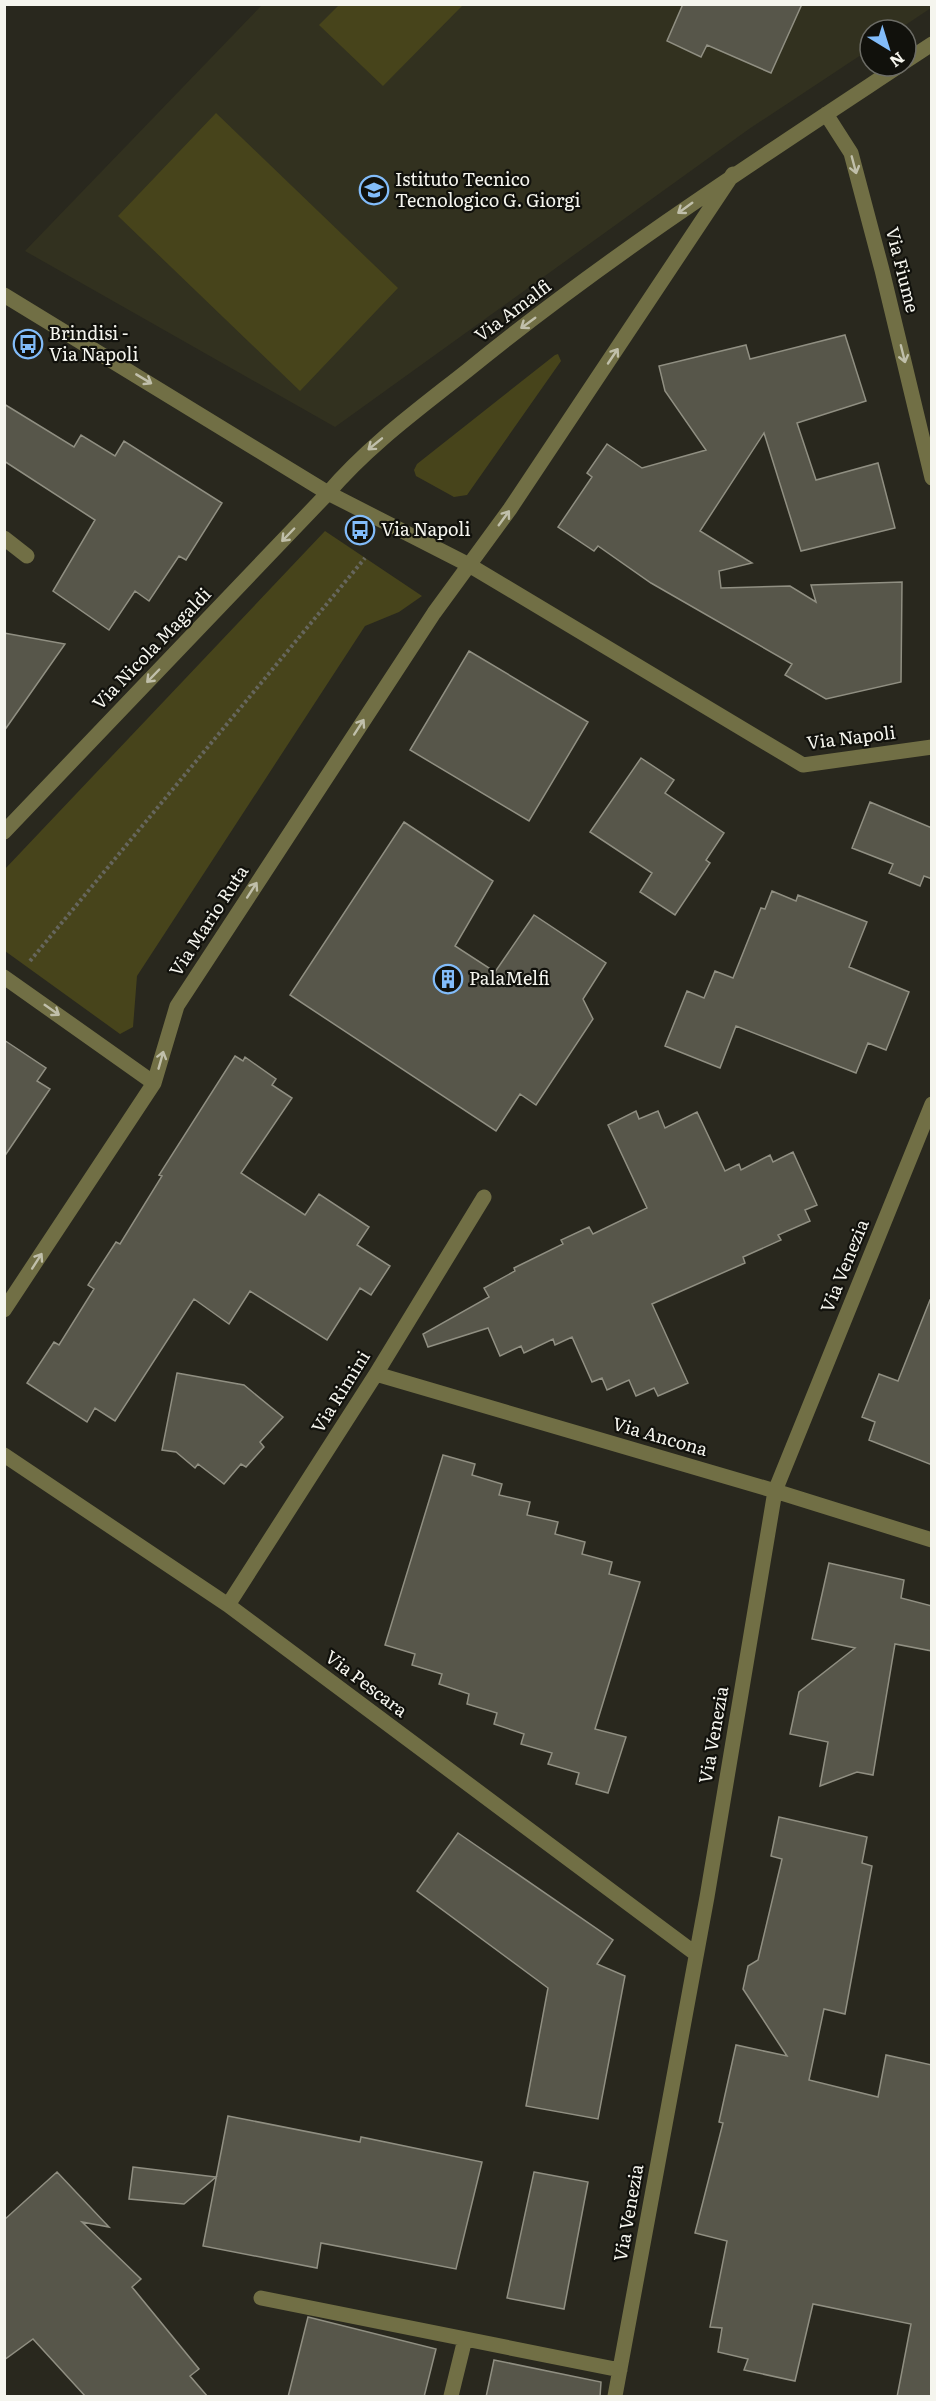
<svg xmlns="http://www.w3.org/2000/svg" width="936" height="2401" font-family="Literata,serif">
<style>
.built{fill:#32311f}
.green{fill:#47441b}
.building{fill:#57564a;stroke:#908f82;stroke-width:1.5}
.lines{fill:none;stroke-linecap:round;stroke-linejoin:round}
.path{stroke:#66665d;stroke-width:4;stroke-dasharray:3 3;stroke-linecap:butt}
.minor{stroke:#716f45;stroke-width:15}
.oneway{stroke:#c0bfaa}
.labels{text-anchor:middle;stroke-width:4.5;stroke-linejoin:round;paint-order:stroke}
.poi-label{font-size:18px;fill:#f5f5ee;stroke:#11110c;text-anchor:start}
.street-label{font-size:18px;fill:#f5f5ee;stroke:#11110c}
</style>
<rect width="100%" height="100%" fill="#29281e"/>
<path class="built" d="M262,5H931V8L898,30H870V49L749,129L335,427L25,251Z"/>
<path class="green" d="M339,5V4L463,5L383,86L319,25Z
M216,113L398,288L300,391L118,216Z
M555,355L558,354L561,361L467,495L454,497L416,476L414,470L417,464Z
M325,531L422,596L399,612L365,626L137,976L133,1027L120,1034L5,951V869Z"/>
<path class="building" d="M683,4H802L771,73L707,45L701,57L667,41Z
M845,335L866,401L797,423L816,480L878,463L895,528L801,551L764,433L700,531L752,563L719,571L721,588L790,586L816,602L811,585L902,582L901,682L826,699L785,675L792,664L651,583L598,546L594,551L558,527L592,477L587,473L607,444L642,468L706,450L665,391L659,366L746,345L750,359Z
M4,404L74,447L81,435L115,456L124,441L222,503L186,560L179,556L149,601L135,591L109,630L53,591L95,520L4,461Z
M4,633L65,644L4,731Z
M469,651L588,722L529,821L410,750Z
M641,758L674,780L665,793L724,833L706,860L710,863L675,915L640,892L652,873L590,832Z
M870,802L932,828V879L924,876L920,886L889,873L893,864L852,848Z
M404,822L493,881L455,946L495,972L534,915L606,963L583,999L593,1019L536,1105L520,1094L496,1131L290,995Z
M772,891L796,901L798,895L867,922L849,967L909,992L886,1050L868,1043L856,1073L736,1026L720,1068L665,1046L687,991L704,998L715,971L733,978L761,908L765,909Z
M4,1040L46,1068L37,1081L50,1089L4,1157Z
M235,1056L243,1061L245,1057L276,1079L272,1085L292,1098L241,1173L305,1215L319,1194L369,1227L357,1245L390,1266L371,1295L360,1288L327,1340L250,1291L229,1324L194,1299L115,1421L95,1408L87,1422L27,1383L54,1342L59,1345L94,1289L88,1285L116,1242L120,1244L162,1176L159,1175Z
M636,1111L639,1119L658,1111L665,1128L697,1112L725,1171L739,1164L741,1170L770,1155L773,1162L793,1152L817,1205L805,1210L810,1221L778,1235L781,1240L743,1257L745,1263L652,1304L688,1383L658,1396L654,1388L636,1396L629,1380L607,1390L602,1378L592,1382L572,1337L555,1345L553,1339L524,1353L521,1346L500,1356L488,1328L428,1347L423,1334L489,1297L484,1288L515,1271L514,1268L563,1244L561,1240L589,1227L593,1234L647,1208L608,1125Z
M930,1300L932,1301V1465L869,1440L875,1422L862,1417L879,1374L898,1381Z
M177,1373L244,1385L283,1417L260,1442L264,1447L246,1467L241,1464L224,1484L198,1464L195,1468L176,1452L162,1450Z
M443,1455L475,1464L472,1475L502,1484L499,1495L530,1502L527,1515L558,1522L555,1534L585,1542L582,1554L612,1562L609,1574L640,1582L595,1729L626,1737L608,1793L576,1784L579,1773L548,1764L552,1753L521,1744L524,1734L494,1724L497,1713L467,1704L469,1694L439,1684L442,1674L412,1665L415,1654L385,1645Z
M829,1563L904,1580L901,1598L932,1606V1651L895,1644L873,1775L857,1772L820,1786L828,1742L790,1734L799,1692L855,1648L812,1639Z
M779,1817L867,1837L862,1863L872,1866L845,2014L824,2009L809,2080L878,2097L886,2055L932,2065V2397H897L911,2324L813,2304L795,2381L744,2370L748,2359L718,2352L722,2328L710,2327L727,2241L695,2233L723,2123L719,2122L736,2045L787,2056L743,1989L748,1966L758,1960L782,1859L771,1856Z
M458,1833L613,1940L597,1964L625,1976L598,2119L526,2106L548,1988L417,1891Z
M228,2116L360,2142L361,2137L482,2162L456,2269L321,2243L317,2268L203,2246Z
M133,2167L216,2177L184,2204L129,2199Z
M57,2172L109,2227L82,2222L141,2279L132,2287L199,2369L190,2376L208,2397H86L33,2339L4,2360V2220Z
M534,2172L588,2182L564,2309L507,2298Z
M308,2317L436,2349L424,2397H288Z
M494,2360L601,2382L600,2397H486Z"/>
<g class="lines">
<path class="path" d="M30,961L365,558"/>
<path class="minor" d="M906,61L932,44
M826,114L851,153L882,270L932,478
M4,295L328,493L469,565L803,765L932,747
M4,538L27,556
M4,832L328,493C369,445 419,409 468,370C604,259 752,163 899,66
M4,977L154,1083
M4,1310L154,1083L177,1006L434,613L510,509L733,174
M376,1374L775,1491L932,1540
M4,1455L228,1605L696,1954
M228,1605L376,1374L484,1197
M261,2298L620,2370
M451,2396L465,2339
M615,2396L707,1897L775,1491L932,1104"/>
</g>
<defs><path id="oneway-shaft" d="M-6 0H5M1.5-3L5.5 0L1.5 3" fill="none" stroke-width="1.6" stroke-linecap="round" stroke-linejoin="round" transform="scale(1.5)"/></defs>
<g class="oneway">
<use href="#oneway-shaft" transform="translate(854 165) rotate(75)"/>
<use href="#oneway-shaft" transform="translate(685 208) rotate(144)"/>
<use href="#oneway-shaft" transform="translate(528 323) rotate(144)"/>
<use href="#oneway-shaft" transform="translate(903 354) rotate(76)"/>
<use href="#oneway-shaft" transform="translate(613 356) rotate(-56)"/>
<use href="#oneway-shaft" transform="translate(144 379) rotate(31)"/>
<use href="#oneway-shaft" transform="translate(375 444) rotate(141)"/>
<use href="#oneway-shaft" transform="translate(504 518) rotate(-54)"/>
<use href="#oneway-shaft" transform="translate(288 535) rotate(134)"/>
<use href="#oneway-shaft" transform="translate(153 676) rotate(134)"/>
<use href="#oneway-shaft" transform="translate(359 727) rotate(-57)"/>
<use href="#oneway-shaft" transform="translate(252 890) rotate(-57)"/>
<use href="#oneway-shaft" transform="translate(52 1010) rotate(35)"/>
<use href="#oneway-shaft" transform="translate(161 1060) rotate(-74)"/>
<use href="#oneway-shaft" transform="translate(37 1261) rotate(-57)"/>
</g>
<defs>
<g id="school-ring" transform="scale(1.5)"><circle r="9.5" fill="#11110c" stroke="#82bcfa" stroke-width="1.5"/><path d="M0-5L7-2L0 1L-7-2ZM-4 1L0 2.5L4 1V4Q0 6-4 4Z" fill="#82bcfa"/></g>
<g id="bus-ring" transform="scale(1.5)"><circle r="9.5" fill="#11110c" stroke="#82bcfa" stroke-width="1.5"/><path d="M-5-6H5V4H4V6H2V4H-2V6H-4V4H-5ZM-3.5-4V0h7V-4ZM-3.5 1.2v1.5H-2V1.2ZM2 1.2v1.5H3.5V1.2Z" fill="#82bcfa"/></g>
<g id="building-ring" transform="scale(1.5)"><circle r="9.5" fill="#11110c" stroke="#82bcfa" stroke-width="1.5"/><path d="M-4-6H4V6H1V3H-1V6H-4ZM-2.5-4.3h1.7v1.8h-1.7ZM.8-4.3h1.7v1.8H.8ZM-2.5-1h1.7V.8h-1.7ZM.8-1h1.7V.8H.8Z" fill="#82bcfa"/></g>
</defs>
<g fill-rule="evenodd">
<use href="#school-ring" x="374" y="190"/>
<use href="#bus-ring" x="28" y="344"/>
<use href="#bus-ring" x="360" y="530"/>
<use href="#building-ring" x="448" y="979"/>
</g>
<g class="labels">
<g class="poi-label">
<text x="395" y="186">Istituto Tecnico<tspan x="395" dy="21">Tecnologico G. Giorgi</tspan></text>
<text x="49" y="340">Brindisi -<tspan x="49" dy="21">Via Napoli</tspan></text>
<text x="381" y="536">Via Napoli</text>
<text x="469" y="985">PalaMelfi</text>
</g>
<g class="street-label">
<text transform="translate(902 270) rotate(76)" y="6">Via Fiume</text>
<text transform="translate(513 311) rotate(-37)" y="6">Via Amalfi</text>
<text transform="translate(152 649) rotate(-46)" y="6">Via Nicola Magaldi</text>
<text transform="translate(851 738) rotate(-7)" y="6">Via Napoli</text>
<text transform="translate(209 921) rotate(-57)" y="6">Via Mario Ruta</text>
<text transform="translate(845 1266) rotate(-68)" y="6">Via Venezia</text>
<text transform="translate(341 1392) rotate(-58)" y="6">Via Rimini</text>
<text transform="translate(660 1437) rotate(16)" y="6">Via Ancona</text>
<text transform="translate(366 1684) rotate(37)" y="6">Via Pescara</text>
<text transform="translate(714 1735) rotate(-80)" y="6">Via Venezia</text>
<text transform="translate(629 2213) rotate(-80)" y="6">Via Venezia</text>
</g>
</g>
<rect width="936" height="2401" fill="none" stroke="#f5f5ee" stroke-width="12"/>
<g transform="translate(888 48) rotate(142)"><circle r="28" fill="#11110c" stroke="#6c6c66" stroke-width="1.5"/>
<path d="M0-4.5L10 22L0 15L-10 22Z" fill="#82bcfa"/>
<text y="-9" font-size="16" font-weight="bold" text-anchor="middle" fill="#f5f5ee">N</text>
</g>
</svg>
